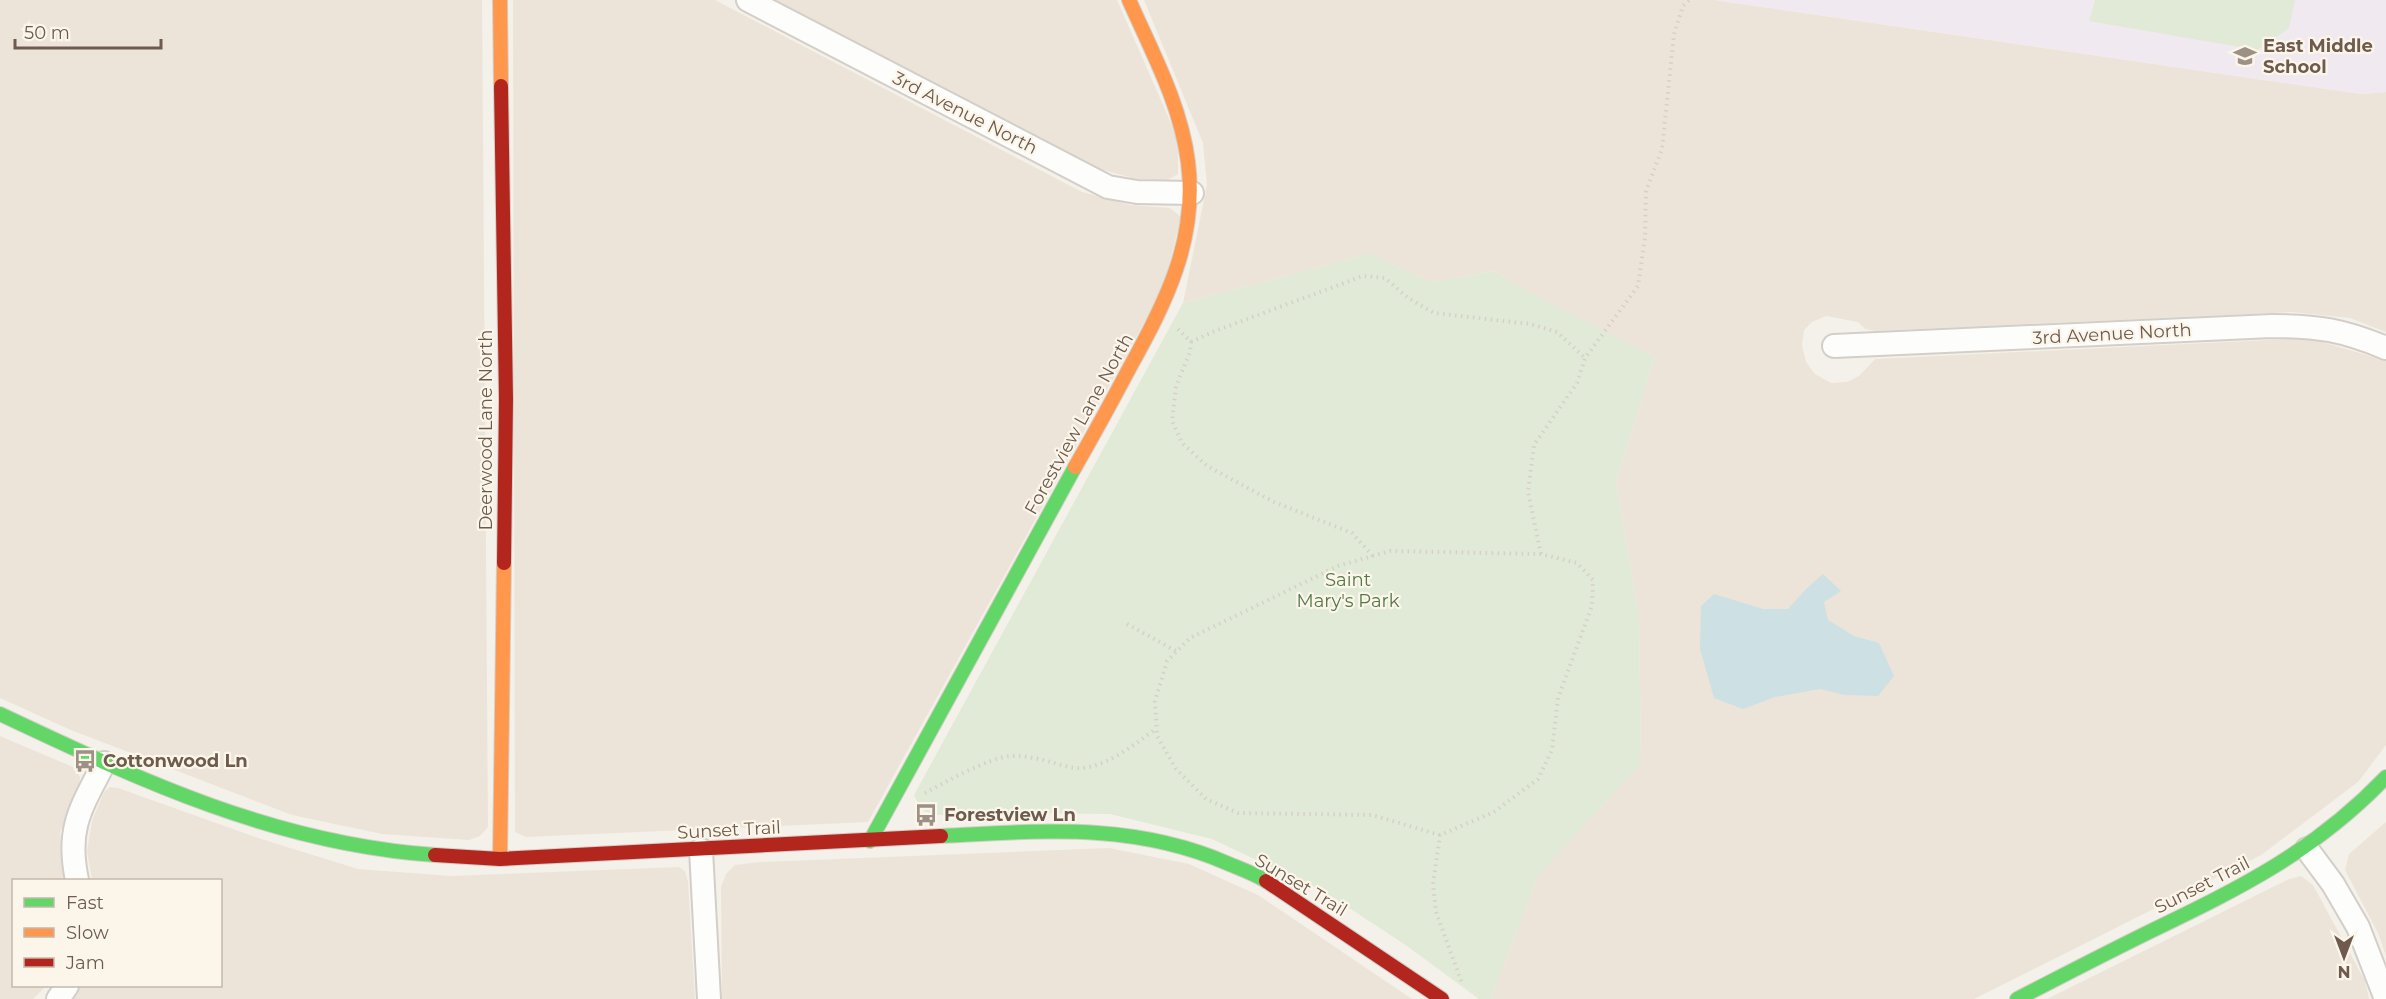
<svg xmlns="http://www.w3.org/2000/svg" width="2386" height="999" font-family="Montserrat,sans-serif">
<style>
.residential{fill:#ece4d8}
.education{fill:#f1e9f0}
.green{fill:#e0ead6}
.water{fill:#cde0e3}
.lines{fill:none;stroke-linecap:round;stroke-linejoin:round}
.street-casing{stroke:#d3cec8;stroke-width:26}
.fast-casing{stroke:#d4cec8;stroke-width:16}
.slow-casing{stroke:#d4cec8;stroke-width:16}
.jam-casing{stroke:#d4cec8;stroke-width:16}
.path{stroke:#d6d0cb;stroke-width:4;stroke-dasharray:1.5 4.5;stroke-linecap:butt}
.street{stroke:#fdfdfc;stroke-width:22}
.fast{stroke:#63d668;stroke-width:14}
.slow{stroke:#ff974d;stroke-width:14}
.jam{stroke:#b3261e;stroke-width:14}
.labels{text-anchor:middle;stroke-width:4.5;stroke-linejoin:round;paint-order:stroke}
.poi-label{font-size:18px;font-weight:bold;fill:#6e5b4e;stroke:#fcf6ea;text-anchor:start}
.street-label{font-size:18px;fill:#6e5b4e;stroke:#fcf6ea}
.park-label{font-size:18px;fill:#55784a;stroke:#fcf6ea}
</style>
<rect width="100%" height="100%" fill="#f4f1ea"/>
<path class="residential" d="M0,0H482L488,827L480,836L469,840L382,834L292,815L71,730L0,698Z
M513,0H715L1082,192L1130,205L1170,208L1181,217L1164,287L868,822L526,837L515,832Z
M770,0H1117L1178,139V174L1167,180L1136,179L1089,166Z
M1144,0H1714L2361,94L2386,92V332L2350,318L2292,312L1875,331L1865,329L1858,322L1826,316L1812,322L1804,330L1802,345L1806,362L1815,374L1831,383L1847,382L1859,376L1875,359L2309,338L2386,361V745L2358,782L2261,855L1974,999H1491L1538,876L1641,764L1639,616L1616,482L1655,357L1553,305L1494,271L1432,282L1369,254L1183,303L1207,185L1203,143Z
M0,736L73,767L80,777L79,788L60,832L65,880H14V986H46L33,999H0Z
M110,787L118,788L258,838L358,869L451,876L679,867L685,871L688,882L695,999H72L80,986H220V880H92L87,851L92,821L104,792Z
M2386,822V956L2378,933L2345,870L2349,854Z
M1109,848L1189,864L1258,895L1412,999H722L721,887L726,874L735,865L759,862Z
M2301,876L2313,885L2365,981L2369,999H2047L2289,879Z"/>
<path class="education" d="M1714,0H2386V92L2361,94Z"/>
<path class="green" d="M2095,0H2295L2289,28L2257,50L2089,21Z
M1369,254L1432,282L1494,271L1553,305L1655,357L1616,482L1639,616L1641,764L1538,876L1491,999H1479L1407,946L1325,892L1212,839L1110,814L1023,813L934,815L922,810L914,795L1183,303Z"/>
<path class="water" d="M1823,574L1841,591L1824,602L1828,620L1854,636L1879,643L1894,676L1878,696L1845,695L1820,689L1775,697L1743,709L1714,698L1700,649L1701,606L1714,594L1763,609H1788L1806,589Z"/>
<g class="lines">
<g class="street-casing">
<path id="street" d="M748,0L1108,187L1137,192L1192,193
M1834,346L2272,326C2318,326 2343,330 2386,348
M2307,849L2333,884L2358,927L2386,999
M701,850L709,999
M77,880C66,828 81,808 104,763
M58,999L67,986"/>
</g>
<g class="fast-casing">
<path id="fast" d="M0,714C142,781 276,844 435,855
M941,836C1041,831 1134,822 1229,864C1241,869 1255,874 1266,881
M870,841L1075,467
M2017,999C2062,976 2106,953 2151,931C2242,887 2315,851 2386,777"/>
</g>
<g class="slow-casing">
<path id="slow" d="M500,0L501,86
M1075,467C1094,434 1112,401 1130,367C1166,302 1198,239 1188,162C1181,105 1152,52 1129,0
M500,859L504,563"/>
</g>
<g class="jam-casing">
<path id="jam" d="M501,86L506,399L504,563
M435,855L500,859L941,836
M1266,881L1442,999"/>
</g>
<path class="path" d="M1178,329L1191,342L1190,352L1176,386L1172,421L1182,443L1207,466L1274,502L1352,533L1373,556
M1191,342L1215,331L1363,276L1385,278L1408,298L1434,313L1530,324L1557,332L1585,358
M1541,554L1528,492L1534,445L1577,383L1585,358L1638,286L1645,238L1646,191L1662,149L1674,34L1683,6L1689,0
M1127,624L1176,651
M925,793C946,782 988,758 1010,756C1031,755 1049,762 1069,767C1099,774 1133,745 1156,729
M1440,835L1372,815L1238,813L1206,799L1176,769L1157,736L1155,701L1167,661L1190,638L1338,566L1390,551L1541,554L1577,563L1593,580L1592,606L1558,698L1552,750L1538,779L1494,812L1440,835L1433,884L1436,912L1462,983"/>
<use href="#street" class="street"/>
<use href="#fast" class="fast"/>
<use href="#slow" class="slow"/>
<use href="#jam" class="jam"/>
</g>
<defs>
<g id="school-bare" transform="scale(1.8)"><path d="M0-5L7-2L0 1L-7-2ZM-4 1L0 2.5L4 1V4Q0 6-4 4Z" fill="#9d9085" stroke="#fcf6ea" stroke-width="2.5" paint-order="stroke"/></g>
<g id="bus-bare" transform="scale(1.8)"><path d="M-5-6H5V4H4V6H2V4H-2V6H-4V4H-5ZM-3.5-4V0h7V-4ZM-3.5 1.2v1.5H-2V1.2ZM2 1.2v1.5H3.5V1.2Z" fill="#9d9085" stroke="#fcf6ea" stroke-width="2.5" paint-order="stroke"/></g>
</defs>
<g fill-rule="evenodd">
<use href="#school-bare" x="2245" y="56"/>
<use href="#bus-bare" x="85" y="761"/>
<use href="#bus-bare" x="926" y="815"/>
</g>
<g class="labels">
<g class="poi-label">
<text x="2263" y="52">East Middle<tspan x="2263" dy="21">School</tspan></text>
<text x="103" y="767">Cottonwood Ln</text>
<text x="944" y="821">Forestview Ln</text>
</g>
<g class="street-label">
<text transform="translate(965 113) rotate(27)" y="6">3rd Avenue North</text>
<text transform="translate(2112 334) rotate(-3)" y="6">3rd Avenue North</text>
<text transform="translate(1079 424) rotate(-61)" y="6">Forestview Lane North</text>
<text transform="translate(486 430) rotate(-90)" y="6">Deerwood Lane North</text>
<text transform="translate(729 830) rotate(-3)" y="6">Sunset Trail</text>
<text transform="translate(1301 885) rotate(31)" y="6">Sunset Trail</text>
<text transform="translate(2202 885) rotate(-27)" y="6">Sunset Trail</text>
</g>
<g class="park-label">
<text x="1348" y="586">Saint<tspan x="1348" dy="21">Mary's Park</tspan></text>
</g>
</g>
<rect x="12" y="879" width="210" height="108" fill="#fcf6ea" stroke="#c3b8ac" stroke-width="1.5"/>
<rect x="24" y="898" width="30" height="9" fill="#63d668" stroke="#c3b8ac" stroke-width="1.5"/>
<text x="66" y="909" font-size="18" fill="#6e5b4e">Fast</text>
<rect x="24" y="928" width="30" height="9" fill="#ff974d" stroke="#c3b8ac" stroke-width="1.5"/>
<text x="66" y="939" font-size="18" fill="#6e5b4e">Slow</text>
<rect x="24" y="958" width="30" height="9" fill="#b3261e" stroke="#c3b8ac" stroke-width="1.5"/>
<text x="66" y="969" font-size="18" fill="#6e5b4e">Jam</text>
<g transform="translate(2344 957) rotate(180)" stroke="#fcf6ea" stroke-width="4.5" paint-order="stroke">
<path d="M0-4.5L10 22L0 15L-10 22Z" fill="#6e5b4e"/>
<text y="-9" font-size="16" font-weight="bold" text-anchor="middle" fill="#6e5b4e">N</text>
</g>
<path d="M15 39v9h146v-9" fill="none" stroke="#6e5b4e" stroke-width="3"/>
<text x="24" y="39" font-size="18" fill="#6e5b4e" stroke="#fcf6ea" stroke-width="4.5" paint-order="stroke">50 m</text>
</svg>
